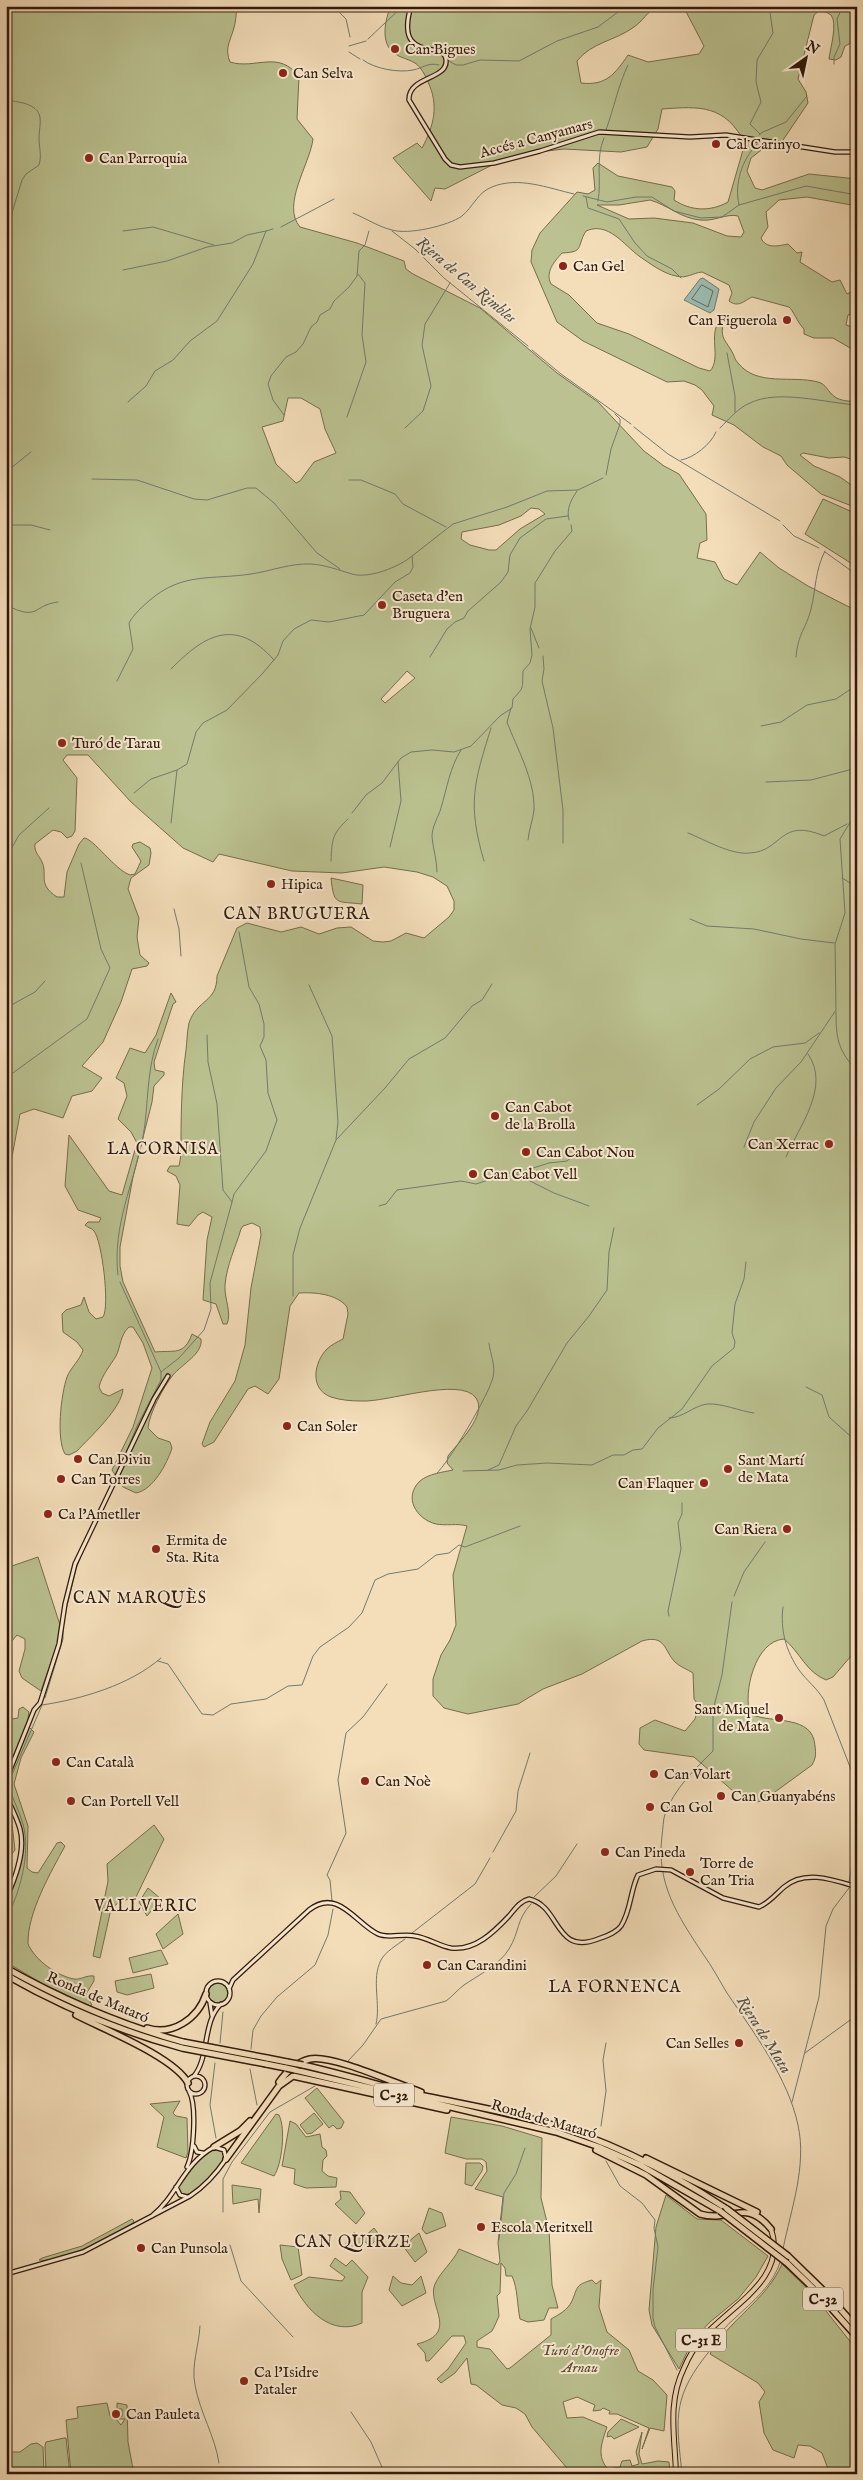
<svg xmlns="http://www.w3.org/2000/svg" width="863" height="2480" font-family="'IM FELL English',serif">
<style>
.green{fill:#bbc190;stroke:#766d4d;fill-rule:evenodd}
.water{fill:#9cbcb0;stroke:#717b6e}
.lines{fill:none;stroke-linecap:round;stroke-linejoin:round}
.shore{stroke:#666a5d;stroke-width:1}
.stream{stroke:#717b6e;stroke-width:1}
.secondary-casing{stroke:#31190a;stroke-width:5.5}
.primary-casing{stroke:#31190a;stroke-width:6}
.highway-casing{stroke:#31190a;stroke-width:8}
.secondary{stroke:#f8ead2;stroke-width:3}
.primary{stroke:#f4deba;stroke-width:4}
.highway{stroke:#f4deba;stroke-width:5}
.highway-bridge-casing{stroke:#31190a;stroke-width:8;stroke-linecap:butt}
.highway-bridge{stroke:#f4deba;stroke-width:5}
.poi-dot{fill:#8f2418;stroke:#f8ead2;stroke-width:2}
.labels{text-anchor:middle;stroke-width:4;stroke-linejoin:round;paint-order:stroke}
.shield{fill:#f8ead2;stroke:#6d5846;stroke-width:1}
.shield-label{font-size:14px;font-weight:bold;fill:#31190a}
.poi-label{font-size:15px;fill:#31190a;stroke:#f8ead2;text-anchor:start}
.street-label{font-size:15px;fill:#31190a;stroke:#f8ead2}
.park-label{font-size:15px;font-style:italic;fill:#5a4b32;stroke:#f8ead2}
.water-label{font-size:16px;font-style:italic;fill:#565244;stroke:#f8ead2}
.neighbourhood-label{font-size:16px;letter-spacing:1px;fill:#31190a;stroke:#f8ead2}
</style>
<rect width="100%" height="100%" fill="#f4deba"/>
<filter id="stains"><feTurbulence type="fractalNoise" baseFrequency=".004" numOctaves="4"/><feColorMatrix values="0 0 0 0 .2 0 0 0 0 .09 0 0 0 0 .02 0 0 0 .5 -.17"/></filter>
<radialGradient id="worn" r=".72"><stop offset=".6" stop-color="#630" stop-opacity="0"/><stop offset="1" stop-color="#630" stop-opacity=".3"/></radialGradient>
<path class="green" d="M6,6H237C236,14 236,23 233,31C229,43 225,50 230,62C255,70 279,49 299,77L297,119L313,139C310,164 281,205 300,227L357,243L404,261L406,269L413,274L480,308L557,373L598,402L644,451L664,466L679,474L706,514L707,540L700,543L697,558L715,562L724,579L737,585L760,552L779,568L808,586L857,611V1649L833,1677L826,1680C806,1672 800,1652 784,1639C755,1641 743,1692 750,1714C772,1724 813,1714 815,1746C816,1754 816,1758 812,1765L764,1800L757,1802L733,1791L694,1757L644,1750L639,1744L640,1728L655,1720L685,1731L695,1719L699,1706L694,1699L693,1673C687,1669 680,1667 675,1662C664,1651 666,1634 642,1641L582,1674L543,1689L518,1704L468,1714L444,1708L433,1696V1679L441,1655L450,1640L456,1625L453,1575L467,1526C457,1523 446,1526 436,1524C416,1519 403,1497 420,1481C428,1474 443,1472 453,1470L447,1463L448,1456C457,1444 488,1415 476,1398C461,1376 385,1403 361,1401C351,1401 340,1400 331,1397C309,1389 314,1362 327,1349C331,1345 337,1342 343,1339L348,1314L347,1307C337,1294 315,1292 299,1293L290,1306L279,1379L268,1394L255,1386L248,1389L214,1442L204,1447L202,1444L210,1422L235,1381L245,1345L251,1288L261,1235L260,1227L252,1223L243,1226L241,1229C235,1249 227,1264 225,1285C224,1298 232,1313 227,1324H223L216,1304L203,1300L207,1240L212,1217L203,1212L198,1215L189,1226L177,1224L180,1185L176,1176L167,1171L170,1166H179L181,1155C181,1120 181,1085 186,1050C187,1042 187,1032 189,1023C197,999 217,1003 217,976L237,928L247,923L281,932L301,927L319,934L337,928L351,927L373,941L383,942L391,941L406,933L424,938L449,917L454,910V901L447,886L433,877L417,872L384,867L342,873L292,871L219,854L213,862L183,848L131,802L88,755H67L63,760L77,778L75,831L72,836L67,838L61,832L53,830L35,844C34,852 39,855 42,862C48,875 37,884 57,897H64L67,872L79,844L84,838C93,838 115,870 130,875L135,874L141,861L132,847L133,844L140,842L150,848L151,853L149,865L131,878L128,889L139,918L137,937L140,955L149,963L147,966L132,969L121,1002L103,1042L82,1066L102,1078L92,1091L72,1096L63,1118L34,1109L20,1114L11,1162H6ZM288,398H301L320,409L325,429L336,453L314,462L300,481L296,483L276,464L262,427L283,421ZM531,508L539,509L545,514L520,529L496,550H489L470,545L461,539L462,532L499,525L521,516ZM407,671L415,678L385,703L381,699Z
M391,6H657C647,12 643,21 634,27C615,41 592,42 577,61L581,83C606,86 615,74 628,55L648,62L699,54L704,46L683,6H857V40L845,46L841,57L836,60L829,59C830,49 838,23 831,15C829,13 823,11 820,10L814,15L798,79L806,92L808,103L781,143L765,147L751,158L747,171L755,188L762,190L809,174L857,179V206L807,197L779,200L766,212L768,227L761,238C766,249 778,246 788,244L797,253L802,252L800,262L832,282L840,280L847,294L857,289V312L848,315L846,325L857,328V352L833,338H814L804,334V329C797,322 793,310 789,307L752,297C744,301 738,308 729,301L732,293L729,285L702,272C692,273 687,279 676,276C664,274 649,263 639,256C624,245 608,221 586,231C576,247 585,252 562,253C554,262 545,272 551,284L569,295L597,323L629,334L699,368L710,371C722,358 707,332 721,320L723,322C721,338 723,337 731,350C734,354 734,359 738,363C757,387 792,375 818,382C826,384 828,392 835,397C840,401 850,401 857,402V461L844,457L829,458L803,453L800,455L814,466L840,477L857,489V508L821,494L787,465L781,456L763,447L734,425L712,415L714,406L702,390L695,385L684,381L667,382L583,341L557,322L531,262L532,250L540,233L577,192L588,194L595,190L593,168L598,163L618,176L672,187L675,191L674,200C691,211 710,212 728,202L745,143C725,105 701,106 662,109L658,129L647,147L621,152L564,149L530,153L498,162L445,189L435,188L431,201L393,158L417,143L422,148C434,126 439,105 428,82C425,75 421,67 415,63C409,59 400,58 394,53C380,43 385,19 391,6ZM650,200C668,205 680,218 700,220C713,222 727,213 738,216L744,232L741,237L727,236L693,223L654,218L629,219L597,205H619Z
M823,499L857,514V567L805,534Z
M331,878L363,885L362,904C336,901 334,906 331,878Z
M171,993L176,1002L173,1004L154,1062L155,1070L164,1072V1075L154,1086L152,1102L133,1177L120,1247V1266L123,1282L155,1352C174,1350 184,1356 192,1334L201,1339C203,1354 182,1364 173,1375C164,1386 149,1414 148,1428L158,1438L170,1442L172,1448C167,1464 153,1490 136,1493L123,1487L112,1470L133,1427L152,1368L143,1343L133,1327H129C120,1335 121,1346 116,1356C110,1366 102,1375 99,1387L102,1393L109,1396L123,1389C122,1408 90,1437 77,1451L69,1455L65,1454C56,1439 61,1394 67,1377C71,1367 80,1360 83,1350L77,1342L63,1332L62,1314L66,1310L81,1305L84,1297L89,1312L96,1319L103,1317C110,1306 102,1241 94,1231C92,1228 88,1228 85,1225L88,1222H99L101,1218L78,1210L65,1186L69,1135L109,1191L122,1195L137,1143L131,1132L118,1119L127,1096L124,1083L116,1078L130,1048L145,1053L156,1035Z
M38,1557L60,1625L59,1639L41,1691L22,1678L19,1671L25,1649V1639L17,1635L6,1648V1568Z
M23,1707L29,1712L27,1725L34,1732L21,1758L14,1784L28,1826L27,1868L32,1872L38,1873L57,1843L61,1842L65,1846C51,1872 27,1913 28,1944C35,1960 57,1976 74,1979C81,1980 86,1975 94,1976V1981L86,1994L92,2005L90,2006L43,1984L6,1962V1904L21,1863L22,1845V1832L14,1810L11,1815L15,1850L11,1855L7,1854L6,1720L18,1718L19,1709Z
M154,1825L164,1839L136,1897L119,1902L111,1909L100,1958L93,1956L108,1881L107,1864Z
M148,1888L161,1899L147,1916L139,1902Z
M178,1914L183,1934L163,1949L156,1934Z
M161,1950L168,1964L133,1973L129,1958Z
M151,1974L154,1988L127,1995L117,1992L115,1981Z
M208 1993a10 10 0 1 1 20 0a10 10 0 1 1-20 0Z
M317,2088L344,2122L341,2128L337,2129L333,2125L329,2128L305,2098Z
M180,2101L173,2113L176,2116L187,2118L188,2152L186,2158L157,2147L164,2117L150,2104Z
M314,2113L323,2124L312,2133L307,2134L300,2125Z
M276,2114L279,2115C286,2129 282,2164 274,2176L241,2163Z
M451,2117L502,2126L542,2138L541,2198L549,2230L552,2285L558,2308H549L544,2320L528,2322L520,2319C517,2305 518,2289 512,2276H506L505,2268L501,2263L500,2293L497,2296L499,2316L495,2325L492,2331L477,2341V2347L490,2349L507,2369L510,2368L551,2335V2319C558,2315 568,2310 572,2301C578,2287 575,2285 592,2280L596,2284L601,2280L599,2307L607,2332L629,2350L638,2371L653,2380L667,2395L664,2431L650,2428L642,2449L649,2428L617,2414H609L610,2411L603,2408L601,2410L593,2411L595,2405L577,2397L563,2402L567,2418L583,2417L607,2427C602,2442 596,2456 608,2469L620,2467L622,2461L630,2460L632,2466L639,2464L636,2452L642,2432L639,2454L642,2464L658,2461L669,2462L670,2474H572L532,2427L525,2414L516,2408L502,2405L476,2385L471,2384L467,2358L455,2373L441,2383L437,2379L448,2369L466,2343L464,2336H452L429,2361H426L425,2353L417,2344C461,2333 426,2305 435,2284C441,2271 453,2262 459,2249L498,2265L500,2261L498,2243L503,2197L475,2189L487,2171L486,2162L482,2159H466L445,2153Z
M290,2121L296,2124L306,2137L320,2134L322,2147L326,2150L327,2156L323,2160L322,2171L328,2176L337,2178L336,2187L306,2188L294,2184L295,2169L282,2166Z
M216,2148L223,2151L224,2159C216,2171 198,2198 181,2194L178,2188C187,2170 199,2158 216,2148Z
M466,2163H480L483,2166L482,2171L472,2186L465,2184Z
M232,2185L261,2189L259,2213L258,2199L233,2204Z
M340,2191L350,2192L365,2213L356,2224L335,2204L341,2199Z
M666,2195L697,2219L721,2220L768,2256L756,2277L738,2299L710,2322L693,2340L679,2369L652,2325L649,2310L656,2227Z
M429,2208L442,2213L446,2226L426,2234L422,2229Z
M132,2219L134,2221L133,2223C113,2235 61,2264 39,2260L42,2258L82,2246Z
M374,2228L380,2236L370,2246L364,2241L352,2253L345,2245L354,2232L362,2239Z
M419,2233L427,2252L415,2262L403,2246Z
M280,2245L298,2247L302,2275L291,2280L282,2259Z
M335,2258L346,2266L352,2260L368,2277L362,2292V2323C332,2337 306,2310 294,2285L309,2277L342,2281L345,2277L330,2266Z
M782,2264L810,2291L857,2350V2416L853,2417L857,2474H830L822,2453L810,2446L798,2445L794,2458L773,2450L764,2433L759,2402L765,2392L758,2383L710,2354C729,2319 766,2301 782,2264Z
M393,2276L401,2283L412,2285L421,2276L426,2293L402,2306L389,2290Z
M107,2403L110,2416L116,2419L121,2425L125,2419H119L122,2416V2409H117V2403L127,2405L128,2442L134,2474H71L66,2420L78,2418L77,2407Z
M621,2419L639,2427L614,2439L611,2436L607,2437L608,2432Z
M64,2438H66L70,2474H46L45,2445L46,2442Z
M37,2443L43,2447L44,2474H6V2452H20L31,2444Z"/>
<path class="water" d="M703,278L719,289L714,310L710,313L684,300L700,279Z"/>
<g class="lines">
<path class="shore" d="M702,285L713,291L708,307L692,299Z"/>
<path class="stream" d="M333,6L346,19L350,37
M368,39L403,6
M349,46L366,41
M349,52L360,59
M363,60C375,69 399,73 413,70C423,68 428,62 439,65
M449,61L456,65H463L480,60L519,61L557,41L598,27L626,6
M834,64V57L840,44L837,19L843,6
M6,100C18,102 37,103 40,117C41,124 39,131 39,138C39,148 42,155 39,165L26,174L22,180L8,226L11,253L6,260
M606,130C614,108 618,86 628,65
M760,134L750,124L761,102L756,82L757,60L773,33L769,6
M759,135L763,132L786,122L807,96
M583,196L607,202L636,197H652L674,211L701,218L722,217L739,205L806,186L857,195
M586,197L588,208L619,219L635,243L647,256L672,269L681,278
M598,201C602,180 595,159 604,138
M739,205C734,183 742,160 757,144
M353,213C365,218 379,227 392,230C408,235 448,226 462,216C473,207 478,192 492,187C518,176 548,188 574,194
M281,227L334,199
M123,231L153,227L214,245
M392,231L415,249L444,278L528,346
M123,270L167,261L207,247L232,243L247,235L266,231
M532,350L561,374L631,424
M727,353L735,396V412
M128,402L146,386L155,371L173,360L190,341L217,321L253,264L266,231L273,229
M284,415L273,400L268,384L271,376L286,357L296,352L303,344L311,327L317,322L320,315L330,309L334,301L349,287L357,276L359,251L365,245L369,231
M347,417L366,362L362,335L365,283L358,274
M634,427L668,454L780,521
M405,428L423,411L431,386L422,345L425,324L450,283
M720,428C729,419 738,408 750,403C778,389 826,403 857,405
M681,460C694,458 711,444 716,432
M6,472L31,452
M606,475L611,449L620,424V419L615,414
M92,479L137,480L194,499L207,500L247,488H256L274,503L317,553L340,569
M349,480H361L395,494L403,504L446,527
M569,520C566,509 571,500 577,491
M6,525H31L50,530
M783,525L794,536L819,548
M825,552L857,575
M6,605C40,622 32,605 58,602
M531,628L539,648
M543,656L544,669L542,681L553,728L563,810V843
M430,657L447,629L455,622L464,618L468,611L501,582L508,572L510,555L520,538L546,519L568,516
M796,657C798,633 806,629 811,609C816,589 815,570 825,551
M857,660V676
M171,669C205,634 236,617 274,660
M117,681L133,649L129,623C134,614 142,607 150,600C183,572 211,580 251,574C271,571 291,563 311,564C326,565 338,570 352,574C369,579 399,567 412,556
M511,708L507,722C517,749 535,779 534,810C533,820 529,829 528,840
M761,726L781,722L807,705L836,699L857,685
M6,729L7,734
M766,782L811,780L849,770L857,766
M134,793L151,779L177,770
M352,813L366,795L382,783L401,758L411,752L432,750L454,752L471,746L500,716L512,708L513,699C525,686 522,689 523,671L530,663L532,655L530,629L535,607V583L555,551L572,531L571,525
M171,823L177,770L187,764L196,732L203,723L227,710L263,673L278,655L283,641L294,629L311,620L329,622L364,615L395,582L410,573L413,567L412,556L453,524L507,507L547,491L578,490L603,478
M688,833C706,840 730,855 750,853C783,851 779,817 824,836L847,824
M390,847L401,801L398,762
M6,858L19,835L49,808
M331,861C332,839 332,834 348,819
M484,861C467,803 474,783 491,728
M437,872C437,860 433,849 432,837C432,826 438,818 441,808C447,788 450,767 461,750
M842,878L857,887
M174,909L179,929L181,956
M690,919L707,926L754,929L801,939L834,943
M309,985L332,1036L338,1122L336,1139
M6,1008L35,992L45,981
M836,1012C836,1026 836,1041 844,1054C849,1064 856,1065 857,1077
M6,1078L87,1019L110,968L101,949L81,863
M697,1105L719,1089L750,1059L773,1047L805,1043L819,1033
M744,1147L754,1122L776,1088L801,1062L836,1010L835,944L845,913L840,839L857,811
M786,1157C799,1126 831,1087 808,1054
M517,1173L549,1163L567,1161L573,1156
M232,1202L234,1194L266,1151L277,1120L268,1093L266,1060L260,1046L264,1037V1024L259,1004L249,987L239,932
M379,1206L386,1204L397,1190L461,1181L476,1184L510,1173L516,1174L554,1193L589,1206
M852,1264L857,1268
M118,1275C112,1226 134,1183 143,1137C149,1103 146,1071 158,1039
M120,1282L161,1372
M293,1296V1255L300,1228L336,1140L385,1088L409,1059L445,1038L472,1006L482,1000L492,984
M806,1387L822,1395L829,1417L857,1442
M669,1418C683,1418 693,1406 707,1404C722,1403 739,1411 754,1413
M123,1460L137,1426L161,1380V1372L179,1358L204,1330L211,1309L210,1283L232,1202L223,1190L217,1104L208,1062L207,1035
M488,1470L499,1465L516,1426L527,1411L567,1343L589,1316L607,1290L609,1252L614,1228
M463,1471L499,1470L517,1465L547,1463L592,1465L613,1455H624L633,1450L642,1449L658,1428L682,1409L712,1366L734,1348L735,1342L732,1333L735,1304L744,1279L746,1262
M436,1474C448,1464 490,1393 493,1377C496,1366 490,1354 489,1343
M734,1596L744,1572L765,1542
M732,1602L722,1675L713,1710V1751C695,1769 674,1789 665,1814C663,1820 663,1829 662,1836C656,1884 678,1916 703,1954C712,1966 719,1980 727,1993C754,2033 788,2078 798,2125C807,2166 791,2209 783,2249
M783,1607C780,1630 786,1651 799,1670C807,1681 817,1688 824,1700L852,1772L857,1802
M669,1616L668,1611L681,1549L678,1523L682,1514V1503
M64,1618L76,1569L85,1546
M158,1661L168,1664L202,1714L213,1715L231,1704L266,1699L288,1686L302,1685L313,1656L320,1647L349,1627L362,1613L375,1580L388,1574L418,1569L436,1555L449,1553L459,1545L465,1547L520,1526
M45,1698L63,1639V1625
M493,1852L516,1811L518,1791L530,1753
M849,1882L857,1836
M534,1897L556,1876L577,1844
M332,1901L330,1880L327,1875L346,1833L338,1780L346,1733L363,1717L387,1684
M6,1919C20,1893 31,1853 23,1824C19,1810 12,1798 8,1784L42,1705C82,1699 130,1685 161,1658
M412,1933L475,1884L490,1858
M376,2024C381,2005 371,1979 381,1960C385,1952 397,1945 405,1939
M220,2043L223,2012
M251,2049L253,2030L261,2016L277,1997L315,1965L328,1935L333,1909
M805,2053L857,2015
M348,2061L363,2045L381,2019L446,2001C453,1996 457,1990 464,1985C479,1975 500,1964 509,1949C520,1931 516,1920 531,1904
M215,2063L210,2105L216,2138
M250,2069L257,2105
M792,2102L819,1997L826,1926L833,1909L849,1888
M601,2126L606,2091L603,2060L606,2043
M606,2161L620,2186L642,2203L655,2220L654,2228L658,2247L653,2290V2318L655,2327L677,2370
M223,2212V2179L232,2162L270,2112L315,2086
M499,2240L504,2193L516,2174L525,2148
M230,2245L241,2281L293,2337
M200,2326C199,2346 191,2365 195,2385C200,2413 215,2436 219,2463
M351,2412L371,2442L385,2474
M222,2468L224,2474
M682,2474C677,2423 671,2401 704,2358C715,2345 720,2330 734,2319C753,2301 773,2286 781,2260"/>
<g class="secondary-casing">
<path id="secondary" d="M411,6C394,65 445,39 446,60C448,80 408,76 409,100L445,159L451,165L460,167L494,163L540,151L599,132L690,137L726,135L835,152H857
M6,1780L34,1710L40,1703L59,1644L65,1604L75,1564L154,1399L168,1376
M6,1796C11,1807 17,1818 20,1829C26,1851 15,1879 6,1899
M206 1993a12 12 0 1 1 24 0a12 12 0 1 1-24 0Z
M229,1989L233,1980L309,1910C338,1887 356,1924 378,1934C389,1939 403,1933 415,1936C428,1938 439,1946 451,1948C475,1951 494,1932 509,1916C515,1909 520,1901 529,1899C561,1906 554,1956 598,1939C606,1936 616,1933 621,1926C631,1911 630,1891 638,1875L656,1869L671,1870L723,1898L759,1907C769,1903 776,1894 784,1887C805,1869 834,1880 857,1887
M210,2003L212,2016
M194,2076C210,2056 202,2022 221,2004
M187 2085a9 9 0 1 1 18 0a9 9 0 1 1-18 0Z
M194,2146L197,2152L203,2153
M187,2167C194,2152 197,2105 189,2091
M176,2187L180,2195L187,2197
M6,2274L83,2252L190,2196C205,2186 216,2174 226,2159L224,2150L214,2147C183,2164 178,2195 152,2216"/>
</g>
<g class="primary-casing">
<path id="primary" d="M676,2474C675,2437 667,2403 684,2368C689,2356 696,2345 704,2336C732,2305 788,2278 771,2229"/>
</g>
<g class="highway-casing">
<path id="highway" d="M6,1968C63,2000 121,2025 183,2042
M6,1975C62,2007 119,2031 182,2048
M76,2015C103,2029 174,2057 188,2083
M147,2028C172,2036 198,2019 206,1994
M267,2058L287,2062
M266,2064L286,2068
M303,2065C338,2073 372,2083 406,2092C450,2102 496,2109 539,2121C607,2139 669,2171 727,2209
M295,2070L556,2132L599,2147L640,2165L720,2211
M279,2082C287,2071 297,2062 310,2059C331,2054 397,2084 421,2092
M214,2147L240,2131L250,2121
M596,2150L646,2175L700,2214C731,2223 745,2197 771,2229
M646,2158L757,2212
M226,2159L279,2086L293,2076L447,2110
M788,2256L826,2293L857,2328
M787,2263L815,2290L857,2337"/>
</g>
<use href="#secondary" class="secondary"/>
<use href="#primary" class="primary"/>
<use href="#highway" class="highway"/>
<g class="highway-bridge-casing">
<path id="highway-bridge" d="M183,2042L267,2058
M182,2048L266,2064
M287,2062L303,2065
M286,2068L295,2070
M727,2209L788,2256
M720,2211L787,2263"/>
</g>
<use href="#highway-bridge" class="highway-bridge"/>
</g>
<g class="poi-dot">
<circle cx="395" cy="49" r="5"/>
<circle cx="283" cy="73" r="5"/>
<circle cx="716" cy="144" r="5"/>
<circle cx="89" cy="158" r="5"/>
<circle cx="563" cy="266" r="5"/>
<circle cx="787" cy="320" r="5"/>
<circle cx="382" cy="605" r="5"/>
<circle cx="62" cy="743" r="5"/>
<circle cx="271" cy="884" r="5"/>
<circle cx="495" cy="1116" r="5"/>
<circle cx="829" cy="1144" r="5"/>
<circle cx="526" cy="1152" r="5"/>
<circle cx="473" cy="1174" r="5"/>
<circle cx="287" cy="1426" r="5"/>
<circle cx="78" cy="1459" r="5"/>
<circle cx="728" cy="1469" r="5"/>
<circle cx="61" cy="1479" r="5"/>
<circle cx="704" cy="1483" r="5"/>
<circle cx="48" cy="1514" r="5"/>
<circle cx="787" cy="1529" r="5"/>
<circle cx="156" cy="1549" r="5"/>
<circle cx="779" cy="1718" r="5"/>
<circle cx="56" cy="1762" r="5"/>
<circle cx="654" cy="1774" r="5"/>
<circle cx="365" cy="1781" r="5"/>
<circle cx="721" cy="1796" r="5"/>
<circle cx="71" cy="1801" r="5"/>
<circle cx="650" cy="1807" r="5"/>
<circle cx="605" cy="1852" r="5"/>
<circle cx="690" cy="1872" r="5"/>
<circle cx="427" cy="1965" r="5"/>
<circle cx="739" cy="2043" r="5"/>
<circle cx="481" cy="2227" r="5"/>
<circle cx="141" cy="2248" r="5"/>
<circle cx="244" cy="2381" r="5"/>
<circle cx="116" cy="2414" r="5"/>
</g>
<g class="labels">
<g class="shield">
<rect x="374" y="2083.5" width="40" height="23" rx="4"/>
<rect x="803" y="2287.5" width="40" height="23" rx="4"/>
<rect x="676" y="2328.5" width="50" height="23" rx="4"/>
</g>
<g class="shield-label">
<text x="394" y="2100">C-32</text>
<text x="823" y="2304">C-32</text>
<text x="701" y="2345">C-31 E</text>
</g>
<g class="poi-label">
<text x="405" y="54">Can Bigues</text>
<text x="293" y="78">Can Selva</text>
<text x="726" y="149">Cal Carinyo</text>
<text x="99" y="163">Can Parroquia</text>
<text x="573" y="271">Can Gel</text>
<text x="777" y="325" text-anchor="end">Can Figuerola</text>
<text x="392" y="601">Caseta d'en<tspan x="392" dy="17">Bruguera</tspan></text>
<text x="72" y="748">Turó de Tarau</text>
<text x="281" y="889">Hipica</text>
<text x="505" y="1112">Can Cabot<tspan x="505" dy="17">de la Brolla</tspan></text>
<text x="819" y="1149" text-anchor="end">Can Xerrac</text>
<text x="536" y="1157">Can Cabot Nou</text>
<text x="483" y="1179">Can Cabot Vell</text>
<text x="297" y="1431">Can Soler</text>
<text x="88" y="1464">Can Diviu</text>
<text x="738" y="1465">Sant Martí<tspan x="738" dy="17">de Mata</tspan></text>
<text x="71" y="1484">Can Torres</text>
<text x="694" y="1488" text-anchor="end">Can Flaquer</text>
<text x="58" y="1519">Ca l'Ametller</text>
<text x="777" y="1534" text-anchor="end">Can Riera</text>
<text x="166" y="1545">Ermita de<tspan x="166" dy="17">Sta. Rita</tspan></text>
<text x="769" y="1714" text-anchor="end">Sant Miquel<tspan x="769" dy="17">de Mata</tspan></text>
<text x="66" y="1767">Can Català</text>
<text x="664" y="1779">Can Volart</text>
<text x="375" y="1786">Can Noè</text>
<text x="731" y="1801">Can Guanyabéns</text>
<text x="81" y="1806">Can Portell Vell</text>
<text x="660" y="1812">Can Gol</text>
<text x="615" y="1857">Can Pineda</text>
<text x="700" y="1868">Torre de<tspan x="700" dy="17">Can Tria</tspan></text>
<text x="437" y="1970">Can Carandini</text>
<text x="729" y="2048" text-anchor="end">Can Selles</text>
<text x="491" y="2232">Escola Meritxell</text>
<text x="151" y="2253">Can Punsola</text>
<text x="254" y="2377">Ca l'Isidre<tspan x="254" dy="17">Pataler</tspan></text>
<text x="126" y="2419">Can Pauleta</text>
</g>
<g class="street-label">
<text transform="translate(536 138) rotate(-15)" y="5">Accés a Canyamars</text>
<text transform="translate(98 1997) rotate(23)" y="5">Ronda de Mataró</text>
<text transform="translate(544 2119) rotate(16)" y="5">Ronda de Mataró</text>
</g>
<g class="park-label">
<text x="580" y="2355">Turó d'Onofre<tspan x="580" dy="17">Arnau</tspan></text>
</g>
<g class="water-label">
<text transform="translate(467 279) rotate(40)" y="6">Riera de Can Rimbles</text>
<text transform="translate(765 2034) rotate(58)" y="6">Riera de Mata</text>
</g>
<g class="neighbourhood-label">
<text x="297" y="919">CAN BRUGUERA</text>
<text x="163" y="1154">LA CORNISA</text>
<text x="140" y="1603">CAN MARQUÈS</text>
<text x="146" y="1911">VALLVERIC</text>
<text x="615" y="1992">LA FORNENCA</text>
<text x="353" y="2247">CAN QUIRZE</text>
</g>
</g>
<rect width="863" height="2480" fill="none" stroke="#f4deba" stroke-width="25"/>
<rect x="8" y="8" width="848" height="2465" fill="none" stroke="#31190a" stroke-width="2.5"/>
<rect x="12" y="12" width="838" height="2455" fill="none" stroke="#31190a"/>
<g transform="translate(806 58) rotate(33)" stroke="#f8ead2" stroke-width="4" paint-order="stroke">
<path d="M0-4L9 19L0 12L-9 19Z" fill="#31190a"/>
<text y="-8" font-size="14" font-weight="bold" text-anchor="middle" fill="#31190a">N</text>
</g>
<rect width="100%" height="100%" filter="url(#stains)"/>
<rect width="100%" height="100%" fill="url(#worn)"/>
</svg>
